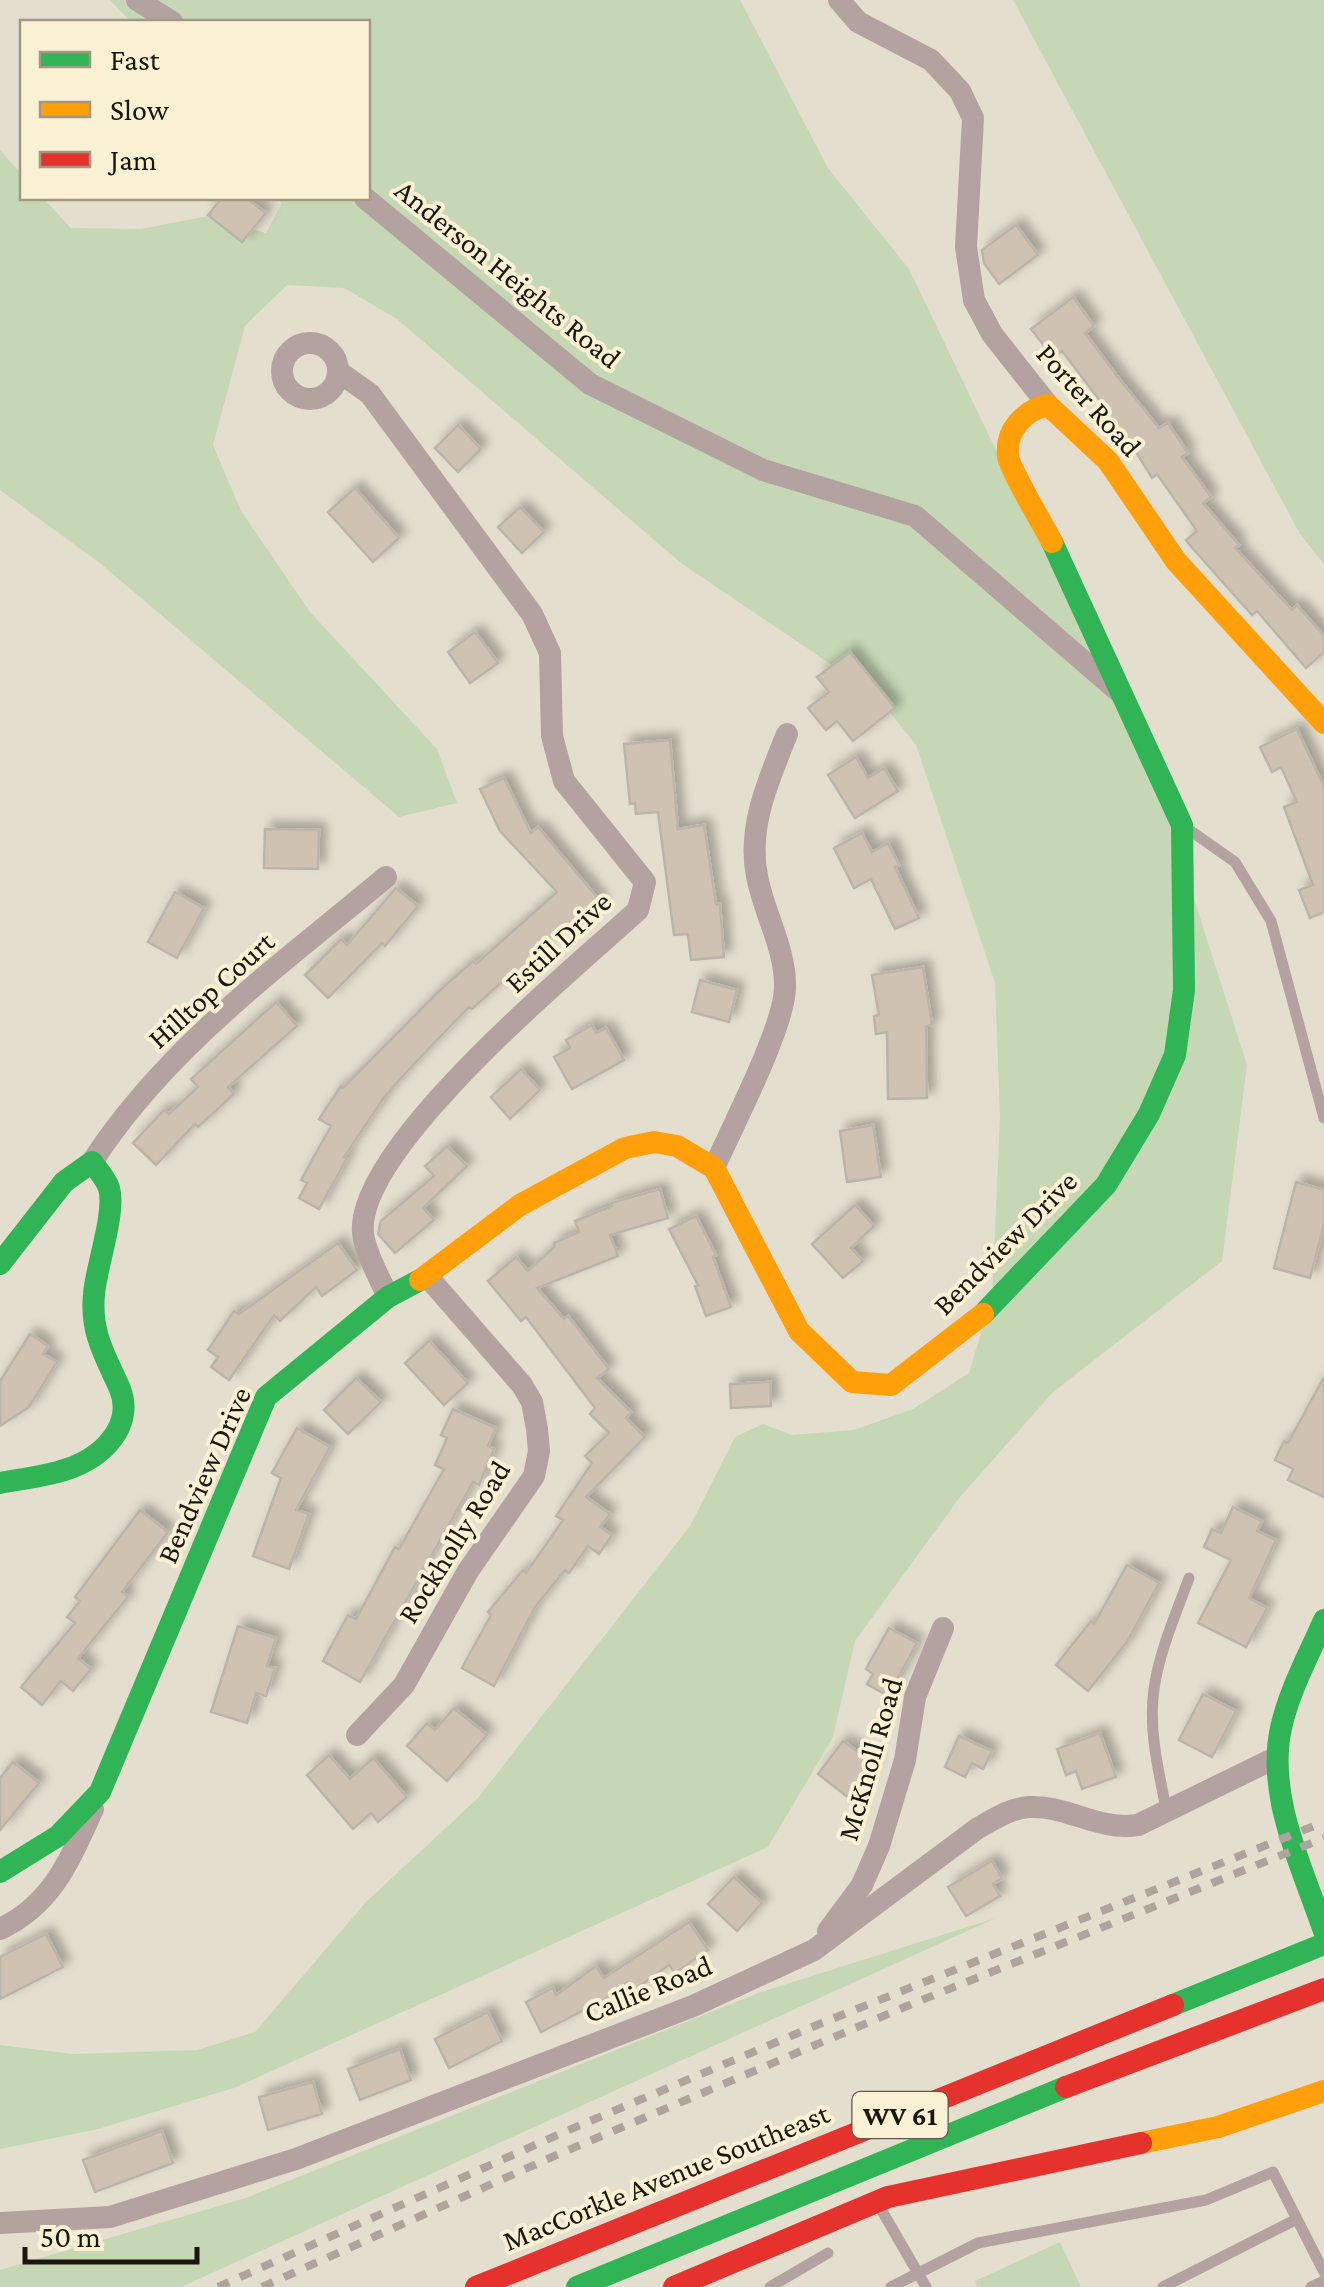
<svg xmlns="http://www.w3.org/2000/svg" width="1324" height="2287" font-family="'Crimson Pro',serif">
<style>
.green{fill:#c5d7b5}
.building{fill:#d0c2b3;stroke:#bbb4aa;stroke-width:2.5;filter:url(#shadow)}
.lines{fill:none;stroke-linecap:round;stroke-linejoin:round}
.lane{stroke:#b4a2a0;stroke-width:11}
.street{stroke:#b4a2a0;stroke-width:22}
.fast{stroke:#30b455;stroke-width:22}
.slow{stroke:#ff9f0a;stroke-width:22}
.jam{stroke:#e5322d;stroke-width:22}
.rail{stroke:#aea49d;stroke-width:8;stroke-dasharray:12 12;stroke-linecap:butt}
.labels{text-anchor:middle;stroke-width:8;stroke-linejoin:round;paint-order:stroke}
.shield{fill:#faf0d3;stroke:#5e5848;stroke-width:2.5}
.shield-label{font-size:28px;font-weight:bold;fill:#1b170d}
.street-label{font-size:30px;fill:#1b170d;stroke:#faf0d3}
</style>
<defs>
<filter id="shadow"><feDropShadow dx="7" dy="-7" stdDeviation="5" flood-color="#0004"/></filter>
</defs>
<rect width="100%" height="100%" fill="#e4decf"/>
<path class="green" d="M110,0H740L828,168L909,269L1160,792L1247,1065L1222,1261L1053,1392L960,1497L855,1641L833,1737L768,1847L234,2088L98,2129L0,2149V2045L73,2054L197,2050L255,2032L366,1902L478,1798L690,1526L735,1437L763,1424L792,1435L854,1430L913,1409L969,1373L992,1297L1000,1117L995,983L916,745L876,695L681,563L397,319L344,288L287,285L245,326L213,445L241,511L310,612L437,749L457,803L399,817L101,564L0,490V150L22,175V198H43L71,228L141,229L208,216L266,233L281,205L280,198H368V22H131Z
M1013,0H1324V564L1300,534Z
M996,1918L181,2287H0V2270L246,2198L761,1992Z
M1060,2242L1081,2287H978L975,2281Z"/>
<path class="building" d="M222,198H246L266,213L242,242L208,215Z
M1016,225L1038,255L999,284L984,263L982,250Z
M1073,297L1094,326L1085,333L1120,380L1159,428L1168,423L1188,453L1182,457L1211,497L1203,503L1239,545L1235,548L1292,610L1297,605L1324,636V652L1306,668L1257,611L1252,615L1188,543L1186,540L1197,531L1157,474L1152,478L1133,447L1105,413L1107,410L1062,351L1053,357L1031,329Z
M458,425L481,449L458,472L435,448Z
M355,488L399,538L373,562L328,512Z
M520,507L544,532L522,553L498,527Z
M475,632L498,663L470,683L448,652Z
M850,652L895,708L853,741L837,721L826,730L808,708L829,692L817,677Z
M1297,729L1324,787V912L1310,918L1299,890L1313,885L1284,807L1297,802L1281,767L1272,772L1260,747Z
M670,740L678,829L704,825L716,904H720L724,957L691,960L688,934L674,935L658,812L636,814L635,803L630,804L624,744Z
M856,757L868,778L884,768L898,791L855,818L828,775Z
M504,778L531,833L538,827L601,902L566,930L563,926L532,955L535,958L518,975L514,971L472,1009L469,1007L414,1064L385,1096L344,1157L347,1158L319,1209L299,1198L307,1183L301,1180L331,1126L319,1119L341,1086L343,1088L439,991L473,961L476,964L557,892L500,831L480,789Z
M265,829L319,830L318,869L264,868Z
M862,833L872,852L888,843L899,865L895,867L919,918L895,929L871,879L854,888L834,848Z
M396,888L418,906L385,946L382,943L328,998L305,975L341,939L347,945Z
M175,892L204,908L177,958L148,942Z
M923,967L932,1025L926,1026L927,1098L888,1099L887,1032L876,1034L874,1016L879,1015L872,975Z
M700,980L737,990L729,1022L692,1012Z
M276,1002L297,1026L228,1087L234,1094L198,1127L195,1124L156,1165L133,1143L164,1110L169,1114L198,1087L191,1079Z
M592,1025L596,1033L606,1028L624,1060L572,1089L554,1057L570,1048L566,1040Z
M521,1069L540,1090L510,1119L491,1097Z
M873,1125L881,1177L847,1182L840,1131Z
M447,1146L467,1166L423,1208L434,1220L395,1253L378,1234L381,1221L434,1176L425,1166Z
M1296,1182L1324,1190V1224L1310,1278L1274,1268Z
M660,1189L668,1218L610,1235L618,1256L537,1288L564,1319L568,1316L609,1369L597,1378L631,1412L626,1418L645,1437L586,1497L610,1514L600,1527L612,1535L599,1554L588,1546L569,1573L565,1570L535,1607L494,1686L462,1668L491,1615L488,1612L523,1570L526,1573L563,1520L556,1516L592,1463L585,1456L609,1433L590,1414L595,1408L526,1317L521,1321L488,1281L516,1257L528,1271L555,1246L554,1243L579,1232L575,1221L612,1206L611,1203Z
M855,1205L874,1226L851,1248L863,1261L843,1278L812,1244Z
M696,1216L716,1255L713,1257L731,1307L706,1316L695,1286L698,1285L669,1229Z
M338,1243L357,1270L322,1296L316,1287L280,1321L274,1315L229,1380L211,1367L218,1357L208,1350L234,1311L239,1314Z
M30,1334L48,1346L43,1354L57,1362L29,1407L0,1426V1381Z
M429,1341L468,1383L444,1405L405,1363Z
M1324,1377V1497L1288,1480L1293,1469L1275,1460L1284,1441L1288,1443Z
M356,1378L381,1402L348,1434L324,1410Z
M770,1382L771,1406L731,1408L730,1384Z
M453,1409L496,1428L488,1446L494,1449L479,1485L473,1482L360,1682L323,1661L348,1615L356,1619L395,1547L399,1549L444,1469L435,1465L447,1438L441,1435Z
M297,1428L330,1447L296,1510L309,1514L289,1569L253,1556L281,1478L272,1473Z
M1233,1507L1262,1521L1257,1531L1276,1540L1249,1598L1267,1608L1246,1647L1198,1623L1231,1560L1204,1547L1212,1529L1221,1533Z
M140,1510L168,1532L122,1592L128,1597L78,1658L91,1669L73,1691L61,1681L42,1705L21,1687L75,1623L67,1617L80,1601L75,1597Z
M1127,1565L1159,1583L1127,1642L1088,1691L1056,1665L1091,1621L1094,1624Z
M238,1626L276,1638L267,1666L275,1668L266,1696L256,1693L247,1723L211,1712Z
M889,1628L917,1643L888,1696L867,1684L873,1674L866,1669Z
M1203,1694L1236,1711L1212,1757L1179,1740Z
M454,1708L487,1735L447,1781L407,1746L427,1723L435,1730Z
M1100,1733L1116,1777L1082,1789L1076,1771L1066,1775L1057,1749Z
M959,1736L992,1751L983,1769L972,1763L965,1777L945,1767Z
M843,1741L874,1764L849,1798L818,1774Z
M329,1755L350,1779L373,1758L407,1797L378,1822L371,1813L353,1829L307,1775Z
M13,1762L39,1783L0,1830V1778Z
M992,1861L1002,1878L993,1884L1000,1896L966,1916L948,1887Z
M734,1877L762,1903L737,1931L708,1904Z
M689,1922L708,1950L675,1973L669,1965L634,1990L628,1982L588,2012L586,2009L541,2032L526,2002L553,1988L556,1995L596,1966L604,1978Z
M46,1934L63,1967L0,1999V1957Z
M488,2012L502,2041L449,2068L435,2039Z
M400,2049L411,2080L360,2100L348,2069Z
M313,2082L322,2114L268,2130L259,2097Z
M162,2131L173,2163L95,2192L83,2160Z"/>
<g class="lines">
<path class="lane" d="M1188,829L1235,862L1271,921L1324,1118
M1167,1813C1159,1773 1148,1730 1154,1689C1159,1652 1176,1614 1189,1578
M878,2204L926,2287
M770,2287L828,2253
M891,2287L978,2243L1206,2200L1273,2172L1324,2272
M1163,2287L1297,2219
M1311,2287L1324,2281"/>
<path class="street" d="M137,0L172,22
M839,0L858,22L931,60L960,91L973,118L966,247L974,300L992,334L1048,405
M365,198L590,384L763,470L915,516L1118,691
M282 371a28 28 0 1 1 56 0a28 28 0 1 1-56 0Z
M339,372L370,394L532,614L550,653L552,736L564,781L645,882L638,910C575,968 355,1148 363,1233C365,1253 380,1278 388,1297
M92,1162C166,1047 282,964 386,877
M714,1168C732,1127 784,1028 785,988C786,949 764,914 757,876C747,827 769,779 787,734
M357,1735L404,1685L468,1571L534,1476L539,1451L537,1429L532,1402L522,1385L427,1276
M0,1929C53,1904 70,1859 93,1809
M828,1931L862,1885L879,1846L905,1760L915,1697L943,1628
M0,2223L110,2217L296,2159L693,2006L814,1950L978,1828C994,1819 1011,1808 1029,1807C1068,1805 1097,1831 1138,1825L1277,1757"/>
<path class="fast" d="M0,1264L64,1182L92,1162C97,1169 106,1179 109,1188C116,1213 96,1267 94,1294C90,1333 106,1357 120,1389C126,1404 124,1420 116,1433C91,1473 42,1475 0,1483
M983,1314L1106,1185L1149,1114L1175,1055L1184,990L1182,825L1052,542
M1324,1620C1309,1655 1289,1691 1281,1728C1266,1796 1303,1869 1324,1931
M0,1872L58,1836L100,1792L266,1397L388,1297L420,1280
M1173,2005L1324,1944
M577,2287L1066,2087"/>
<path class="slow" d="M1052,542C1044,526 1010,470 1008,456C1005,430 1025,410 1048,405L1108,461L1176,561L1324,723
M420,1280L520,1205L625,1148L654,1142L677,1146L714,1168L799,1331L852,1382L891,1385L983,1314
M1141,2143L1218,2127L1324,2091"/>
<path class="jam" d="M1066,2087L1324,1989
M476,2287L1173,2005
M674,2287L888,2197L1141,2143"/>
<path class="rail" d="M218,2287L564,2132L817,2025L1324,1822
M262,2287L552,2157L907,2006L1324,1838"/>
</g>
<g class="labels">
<rect class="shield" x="852.5" y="2092" width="95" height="46" rx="8"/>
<g class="shield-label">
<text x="900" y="2125">WV 61</text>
</g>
<g class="street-label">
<text transform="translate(508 274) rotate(39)" y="10">Anderson Heights Road</text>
<text transform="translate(1089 400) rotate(48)" y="10">Porter Road</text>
<text transform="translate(558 942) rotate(-43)" y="10">Estill Drive</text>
<text transform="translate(211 990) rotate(-42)" y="10">Hilltop Court</text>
<text transform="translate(1005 1243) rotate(-45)" y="10">Bendview Drive</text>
<text transform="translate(204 1475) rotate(-66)" y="10">Bendview Drive</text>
<text transform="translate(454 1542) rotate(-58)" y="10">Rockholly Road</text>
<text transform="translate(870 1759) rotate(-74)" y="10">McKnoll Road</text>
<text transform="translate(648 1989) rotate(-22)" y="10">Callie Road</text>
<text transform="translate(666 2177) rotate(-22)" y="10">MacCorkle Avenue Southeast</text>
</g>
</g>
<rect x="20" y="20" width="350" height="180" fill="#faf0d3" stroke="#a19984" stroke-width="2.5"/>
<rect x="40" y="52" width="50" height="15" fill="#30b455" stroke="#a19984" stroke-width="2.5"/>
<text x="110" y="70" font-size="30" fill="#1b170d">Fast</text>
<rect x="40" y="102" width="50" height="15" fill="#ff9f0a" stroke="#a19984" stroke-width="2.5"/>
<text x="110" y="120" font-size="30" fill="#1b170d">Slow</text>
<rect x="40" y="152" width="50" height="15" fill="#e5322d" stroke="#a19984" stroke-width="2.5"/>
<text x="110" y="170" font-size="30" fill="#1b170d">Jam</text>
<path d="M25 2247v15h172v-15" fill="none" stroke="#1b170d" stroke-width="5"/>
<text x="40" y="2247" font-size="30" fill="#1b170d" stroke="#faf0d3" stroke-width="8" paint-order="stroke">50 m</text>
</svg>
